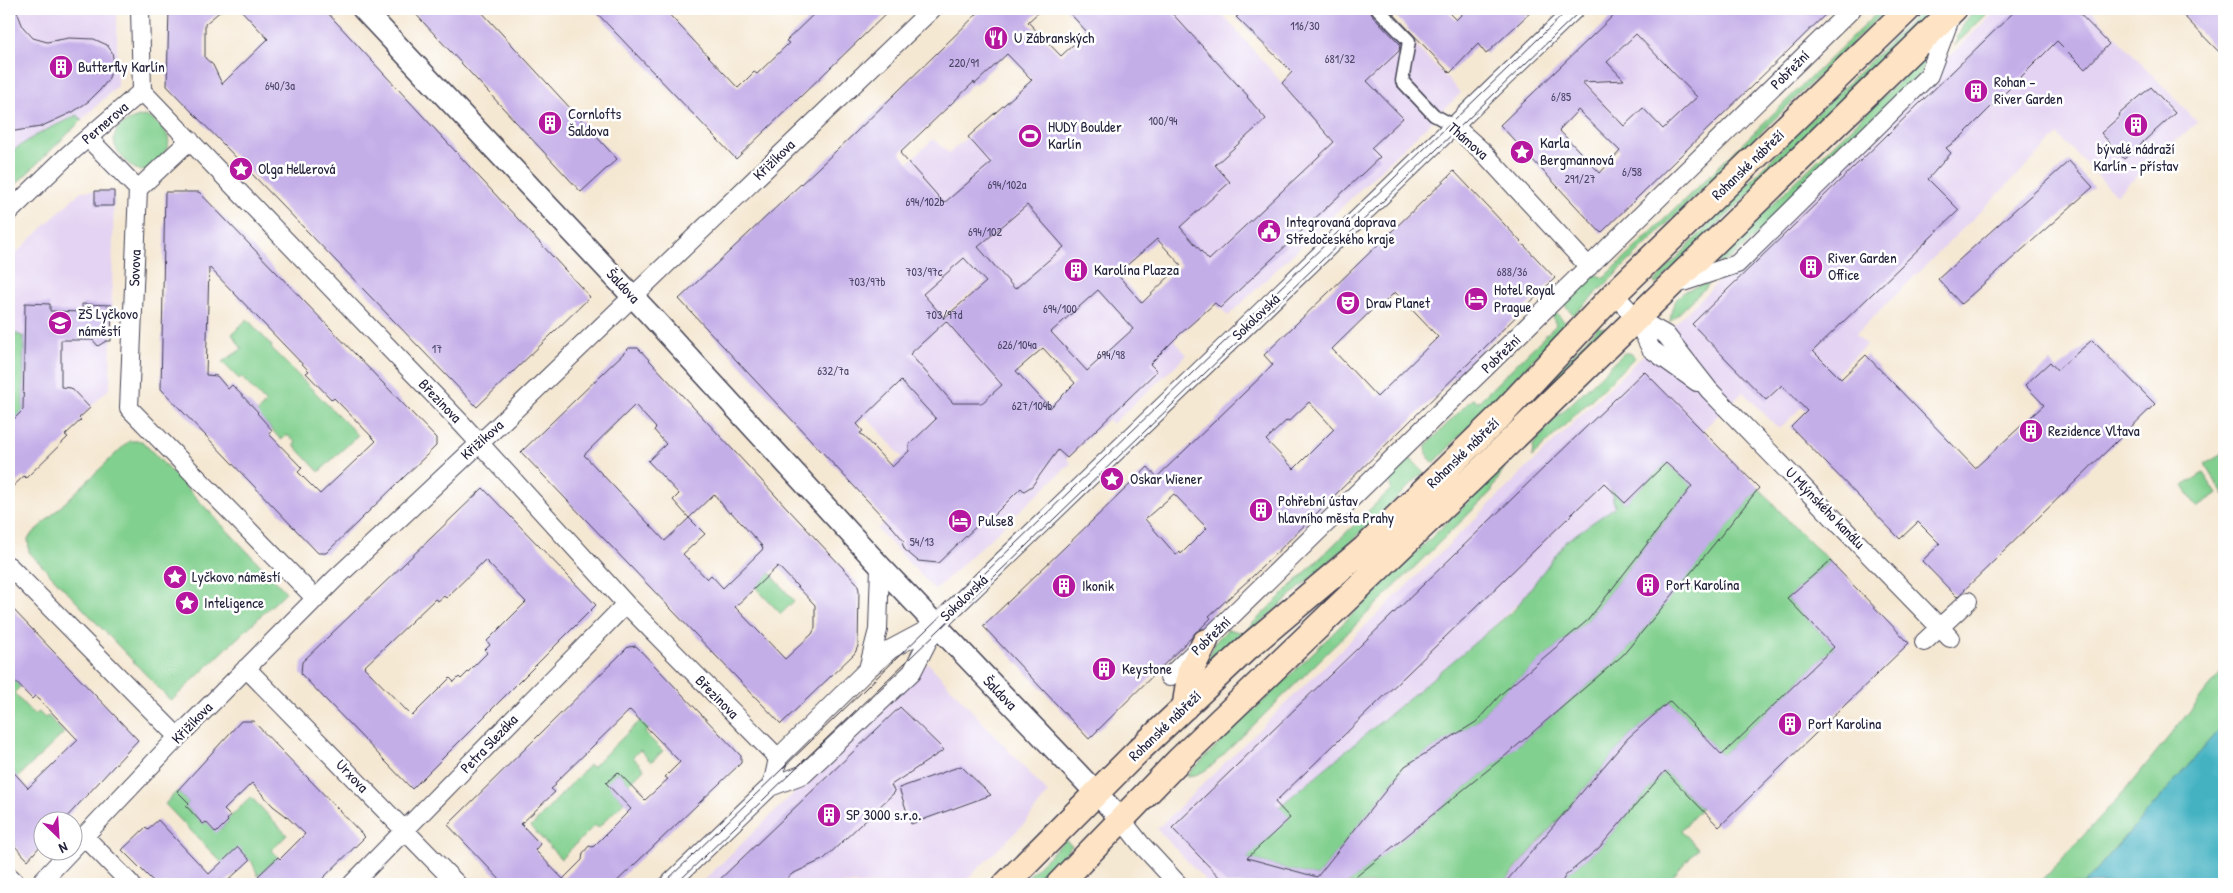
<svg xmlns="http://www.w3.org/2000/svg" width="2233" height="893" font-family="'Patrick Hand',sans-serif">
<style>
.built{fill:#e4d3f2}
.green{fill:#82d08f;stroke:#527965}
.water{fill:#45b2c2;stroke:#346a7e}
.building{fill:#c4aee8;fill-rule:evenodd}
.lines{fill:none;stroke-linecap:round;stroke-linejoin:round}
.pedestrian-casing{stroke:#424052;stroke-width:15}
.minor-casing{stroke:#424052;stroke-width:20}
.tertiary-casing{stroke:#424052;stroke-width:24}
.secondary-casing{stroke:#424052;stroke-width:28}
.pedestrian{stroke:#fff;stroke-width:12}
.minor{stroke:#fff;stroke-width:18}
.tertiary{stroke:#fff;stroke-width:21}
.secondary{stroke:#fee4c5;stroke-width:25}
.tram{stroke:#22223b;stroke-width:1}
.labels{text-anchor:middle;stroke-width:5;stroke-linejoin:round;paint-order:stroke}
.number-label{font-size:12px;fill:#4a4566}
.poi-label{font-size:15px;fill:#22223b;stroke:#fff;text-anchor:start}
.street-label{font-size:15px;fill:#22223b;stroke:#fff}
</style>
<rect width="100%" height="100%" fill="#fff"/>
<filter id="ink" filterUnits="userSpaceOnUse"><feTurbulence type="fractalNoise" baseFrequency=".02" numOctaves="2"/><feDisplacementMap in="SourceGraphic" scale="10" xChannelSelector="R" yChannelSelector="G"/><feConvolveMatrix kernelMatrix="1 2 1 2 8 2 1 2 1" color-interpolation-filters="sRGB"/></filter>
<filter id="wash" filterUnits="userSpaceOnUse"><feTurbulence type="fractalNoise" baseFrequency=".0096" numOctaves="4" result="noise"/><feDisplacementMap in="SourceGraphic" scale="20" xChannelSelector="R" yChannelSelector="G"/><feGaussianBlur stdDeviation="1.12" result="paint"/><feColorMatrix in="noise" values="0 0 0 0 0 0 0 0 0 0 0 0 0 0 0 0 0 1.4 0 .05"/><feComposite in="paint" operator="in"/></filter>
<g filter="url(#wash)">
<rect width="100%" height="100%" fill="#f5e8d3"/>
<path class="built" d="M9,9H117V86L9,190Z
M1147,9H1218L1282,83L1329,36L1303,9H1380L1461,93L1228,316L1157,240L1117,273L1187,355L1112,424L984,281L942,316L1071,463L935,590L877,529L916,493L909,465L862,412L853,216L933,139L949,153L984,123L1043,109Z
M1620,9H1685L1755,83L1667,169L1564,64Z
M1998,9H2090L2197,122L2116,195L2058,135L1856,334L1866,345L1779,429L1743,392L1247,858L1224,884H1209L1157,829Z
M81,191H114L110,388L79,418L81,420L66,435L68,437L26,478L23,476L9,490V260Z
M928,663L1048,793L1026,822L962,884H700Z"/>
<path class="green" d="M1881,9H1887L1574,315L1563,303L1592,273L1604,278Z
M1923,9H1939L1656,285L1654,282L1785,145Z
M1975,9H1992L1954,46L1964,23Z
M1932,49L1922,72L1737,254L1724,262L1710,265Z
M77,115L82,120L9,191V153L38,134Z
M144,116C152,118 156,122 161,127C174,140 169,149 157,160C152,165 148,170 140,171C133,168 129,165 124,159C103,137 118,121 144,116Z
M1711,282L1670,322C1672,293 1686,289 1711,282Z
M1555,312L1567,324L1434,463C1428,458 1426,453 1426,445L1472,399L1478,402L1556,325L1552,315Z
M247,319L272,346L271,348L358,435L319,472L294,445L296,442L287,435L281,440L266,423L253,417L266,403L241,377L239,379L222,362L242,349L232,334Z
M1598,327L1606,329V333L1485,452L1483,450Z
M10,331L24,337L23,410L9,424V332Z
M1624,353H1630L1635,357L1532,457L1533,445L1552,422Z
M129,441H142L286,592L171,701L29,552L28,538Z
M2224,453V496L2205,464Z
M1411,459L1424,472L1352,541L1200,677L1216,641L1228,629L1243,633L1391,489L1389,481Z
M1666,463L1692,486L1588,620L1501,694L1476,722L1405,766L1317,877L1247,858L1279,807L1515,609L1566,541L1615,507L1610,488L1625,503Z
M1505,466L1491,492L1216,762C1207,770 1198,776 1186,776Z
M2203,473L2217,494L2197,507L2183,486Z
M1759,488L1796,529L1830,561L1787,598L1834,647L1722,755L1670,701L1628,738L1503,884H1347L1505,756L1623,655Z
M770,573L794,601L781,614L755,587Z
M2224,669V725L2084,884H2039L2127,788Z
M9,675L20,687L14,693L34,715L39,712L45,718L48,716L64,733L15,780V774L9,767L11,757L9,755Z
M641,720L649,729L645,733L663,751L651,762L640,750L633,757L644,769L629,784L618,772L607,783L624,802L598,828L595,825L561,859L531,827L589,765L592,767Z
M1665,771L1701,809L1681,830L1698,848L1666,884H1561L1565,876L1599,848Z
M177,791L189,803L186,806L203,824L206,822L220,829L228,822L227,820L251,797L287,835L272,850L278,857L258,876L252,862L238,848L222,863L165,804Z
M1065,840L1072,846L1034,884H1020Z"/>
<path class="water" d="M2224,725V884H2084Z"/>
<g id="blocks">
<path class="building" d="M9,9H16L23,27L33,38L47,42L69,38L94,39L107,45L112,52L114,64L108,80L100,90L89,101L73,112L40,127L9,132Z
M169,9H223L205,24V58L213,65L222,84L268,39L240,9H324L590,297L477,407L167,86Z
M411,9H479L617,159L581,192Z
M593,9H664L738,88L754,72L757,74L789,43L786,41L819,9H891L736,159Z
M982,9H1042L1028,22L1061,56L1087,32L1066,9H1168L1248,96L1247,97L1266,119L1215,165L1230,182L1180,227L1209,260L1334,142L1282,83L1292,72L1236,17L1238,16L1231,9H1370L1372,15L1400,44L1399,51L1367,81L1403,118L1371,148L1380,157L1220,308L1215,303L1179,335L1150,364L1157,371L1067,458L1058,450L1032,486L1024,491L1021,488L987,522L984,519L938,563L918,561L905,550L902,543L904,541L894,529L679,299L854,134ZM1007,54L1032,80L968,137L991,163L944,203L900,153L974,82L975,84ZM1027,205L1064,247L1015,289L978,247ZM1157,239L1181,265L1142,303L1117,274ZM964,258L986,282L944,318L923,294ZM1098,290L1133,329L1087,371L1051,332ZM946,321L1002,385L982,403H953L910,354ZM1043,348L1075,383L1050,408L1016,371ZM901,381L936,419L909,445V451L892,467L860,433L863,431L857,424Z
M1389,9H1445L1456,20L1467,9H1534L1486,54L1478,44L1450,73Z
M1620,9H1831L1601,233L1500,125ZM1636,34L1697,97L1663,129L1643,108L1624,126L1582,82L1624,80L1607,62ZM1578,110L1620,151L1600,173L1559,130Z
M2017,9H2075L2109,44L2085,69L2057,41L1960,138L1946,148L1951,153L1928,179L1959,210L1813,351L1841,379L1866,355L1975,468L2044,405L2025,385L2050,362L2057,370L2092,340L2155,404L1957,597L1922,561L1940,544L1918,522L1900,539L1791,427L1807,411L1782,385L1766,400L1692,324Z
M2177,9H2224V57Z
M2151,87L2175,113L2124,159L2101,133L2119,117L2118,115Z
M2069,161L2093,187L1961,304L1938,279Z
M1454,171L1555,278L1252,577L1209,616L1211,618L1089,739L983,626L1148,467L1157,477L1273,365L1264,355ZM1395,292L1438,337L1377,397L1332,349L1377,305L1380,307ZM1309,402L1334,429L1294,469L1266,440L1287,420L1289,421ZM1174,494L1207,528L1181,554L1180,552L1176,555L1145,519Z
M95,191H114V206H95Z
M165,192H199L436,438V446L326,553H318L161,389ZM209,267L309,371L306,373L332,400L334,398L376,441L320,494L298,472L302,468L269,434L272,430L257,413L258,412L232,385L228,389L217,376L206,375Z
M25,303L50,304V311L82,312V304L112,305L111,341H106L98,346L93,340H61V387L71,388L90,408L79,418L81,420L65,435L68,437L26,478L24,476L9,490V424L23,410Z
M629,348H638L857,583L859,590L858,646L855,653L781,724L521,452ZM635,405L656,428L654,430L666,444L648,461L679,494L673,500L689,518L665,541L584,455ZM714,494L729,513L731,512L762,546L763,549L723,588L711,575L707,579L683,554L705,534L689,518ZM778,566L815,605V628L812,634L785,659L735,607Z
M1644,371L1759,488L1698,564L1623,655L1505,756L1347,884H1226L1172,828ZM1666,463L1692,486L1588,620L1501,694L1476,722L1405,766L1317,877L1247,858L1290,818L1275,802L1604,483L1625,503Z
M483,488L596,605L412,789L301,674L302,662ZM485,560L526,602L487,641L490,645L485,650L487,653L461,679L459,677L454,682L450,678L412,716L364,667L435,599L438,601L444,596L446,598Z
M1830,561L1909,643L1719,827L1665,771L1599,848L1565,876L1561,884H1504L1628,738L1670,701L1722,755L1834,647L1787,598Z
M9,605L138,740L64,820H42V844L28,860L9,840V767L28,788L78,740L40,700L35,696L32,699L9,675Z
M636,646L741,756V763L614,884H504L448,825L628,647ZM630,710L680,762L665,777L668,779L645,800L618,772L606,783L631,809L593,847L589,846L583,853L582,860L563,879L535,850L540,844L521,824L555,792L551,789L556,785L555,783Z
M900,707L944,750L891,785L895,792L824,859L792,874L781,884H715Z
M241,721H253L365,837L317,884H266L258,876L278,857L280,859L305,834L285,815L273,806L252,783L224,810L230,816L227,820L228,821L216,833L206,822L203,824L186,806L189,803L177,791Z
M961,766L991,795L911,824L899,788Z
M158,820L209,874L238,847L250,860L224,884H156L122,850L146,827L148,829Z"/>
</g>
</g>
<g filter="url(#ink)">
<use href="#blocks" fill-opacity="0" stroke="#424052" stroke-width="1"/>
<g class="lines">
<g class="pedestrian-casing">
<path id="pedestrian" d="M1378,9L1409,41L1402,81L1434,115L1454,126"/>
</g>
<g class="minor-casing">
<path id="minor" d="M140,9L142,91
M142,91L462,424L626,604L778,758
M1454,126L1483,152L1589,267
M88,138L138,189
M190,140L138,189L129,408L316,599
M9,212L69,154L142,91
M1674,285L1737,264L1929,75L1951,16
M1614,294L1636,318L1666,335L1709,390L1950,638
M1636,318L1651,349L1697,382
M9,566L178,737
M1924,642L1968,601
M246,668L457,884
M868,669L878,630L880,566
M1169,677L1852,9
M770,787L774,777L778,758L868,669L891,649L936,625L1575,9
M1121,819L1140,843L1178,884
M85,837L131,884
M9,876L17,884
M39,884L178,737L335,579L498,426L932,9
M352,884L626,604
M669,884L770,787L804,774L912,672L936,625"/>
</g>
<g class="tertiary-casing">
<path id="tertiary" d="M363,9L653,318L880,566L1121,819"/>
</g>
<g class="secondary-casing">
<path id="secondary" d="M1185,707L1190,672L1205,642
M1006,884L1138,751L1247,648L1364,549L1500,416L1614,294L1908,9
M1059,884L1180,759L1484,467L1954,9"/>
</g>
<use href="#pedestrian" class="pedestrian"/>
<use href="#minor" class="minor"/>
<use href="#tertiary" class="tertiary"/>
<use href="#secondary" class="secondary"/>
<path class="tram" d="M663,884L1569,9
M676,884L1582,9"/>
</g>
</g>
<defs>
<g id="restaurant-disc" transform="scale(1.25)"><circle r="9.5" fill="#b5179e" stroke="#fff"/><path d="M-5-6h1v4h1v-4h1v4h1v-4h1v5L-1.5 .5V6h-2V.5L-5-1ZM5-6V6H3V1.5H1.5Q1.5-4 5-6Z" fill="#fff"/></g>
<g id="building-disc" transform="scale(1.25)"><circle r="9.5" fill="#b5179e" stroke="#fff"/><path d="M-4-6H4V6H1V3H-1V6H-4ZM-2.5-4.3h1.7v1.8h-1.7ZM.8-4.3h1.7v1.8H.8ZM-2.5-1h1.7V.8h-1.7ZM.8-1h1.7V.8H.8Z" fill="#fff"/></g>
<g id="stadium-disc" transform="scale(1.25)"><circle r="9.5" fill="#b5179e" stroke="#fff"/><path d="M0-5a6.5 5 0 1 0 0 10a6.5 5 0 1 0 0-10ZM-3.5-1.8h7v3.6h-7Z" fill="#fff"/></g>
<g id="sight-disc" transform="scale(1.25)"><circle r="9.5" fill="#b5179e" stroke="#fff"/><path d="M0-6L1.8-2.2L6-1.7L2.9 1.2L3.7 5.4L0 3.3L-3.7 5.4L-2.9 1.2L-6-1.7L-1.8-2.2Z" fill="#fff"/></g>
<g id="civic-disc" transform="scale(1.25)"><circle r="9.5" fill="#b5179e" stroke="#fff"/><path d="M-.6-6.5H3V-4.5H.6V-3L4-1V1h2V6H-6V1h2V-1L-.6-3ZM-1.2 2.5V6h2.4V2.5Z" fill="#fff"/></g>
<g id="hotel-disc" transform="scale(1.25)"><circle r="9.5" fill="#b5179e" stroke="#fff"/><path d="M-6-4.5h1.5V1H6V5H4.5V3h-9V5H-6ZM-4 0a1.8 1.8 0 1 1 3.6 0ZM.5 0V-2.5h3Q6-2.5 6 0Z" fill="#fff"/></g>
<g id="theatre-disc" transform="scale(1.25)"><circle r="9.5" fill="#b5179e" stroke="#fff"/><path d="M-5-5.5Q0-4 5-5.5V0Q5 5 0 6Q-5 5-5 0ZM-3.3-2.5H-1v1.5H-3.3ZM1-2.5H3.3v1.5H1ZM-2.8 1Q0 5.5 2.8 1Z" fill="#fff"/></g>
<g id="school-disc" transform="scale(1.25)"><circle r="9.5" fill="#b5179e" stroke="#fff"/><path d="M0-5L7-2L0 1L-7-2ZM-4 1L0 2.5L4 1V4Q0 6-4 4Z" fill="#fff"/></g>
</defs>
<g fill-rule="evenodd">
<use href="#restaurant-disc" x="996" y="38"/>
<use href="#building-disc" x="61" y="67"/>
<use href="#building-disc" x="1976" y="91"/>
<use href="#building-disc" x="550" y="123"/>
<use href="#building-disc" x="2136" y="125"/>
<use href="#stadium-disc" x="1030" y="136"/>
<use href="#sight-disc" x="1522" y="152"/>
<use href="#sight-disc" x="241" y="169"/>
<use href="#civic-disc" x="1269" y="231"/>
<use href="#building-disc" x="1811" y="267"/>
<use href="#building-disc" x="1076" y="270"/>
<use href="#hotel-disc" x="1476" y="299"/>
<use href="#theatre-disc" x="1348" y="303"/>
<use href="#school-disc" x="60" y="323"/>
<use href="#building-disc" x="2031" y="431"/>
<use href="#sight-disc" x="1112" y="479"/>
<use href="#building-disc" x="1261" y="510"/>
<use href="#hotel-disc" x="960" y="521"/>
<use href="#sight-disc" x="175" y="577"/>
<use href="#building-disc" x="1648" y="585"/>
<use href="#building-disc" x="1064" y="586"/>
<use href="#sight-disc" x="187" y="603"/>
<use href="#building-disc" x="1104" y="669"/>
<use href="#building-disc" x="1790" y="724"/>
<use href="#building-disc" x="829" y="815"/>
</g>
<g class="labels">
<g class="number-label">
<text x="1305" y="30">116/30</text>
<text x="1340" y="63">681/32</text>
<text x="964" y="67">220/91</text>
<text x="280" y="90">640/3a</text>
<text x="1561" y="101">6/85</text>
<text x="1163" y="125">100/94</text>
<text x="1632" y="176">6/58</text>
<text x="1580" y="183">291/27</text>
<text x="1007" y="189">694/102a</text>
<text x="925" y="206">694/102b</text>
<text x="985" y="236">694/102</text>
<text x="924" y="276">703/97c</text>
<text x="1512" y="276">688/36</text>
<text x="867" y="286">703/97b</text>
<text x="1060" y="313">694/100</text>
<text x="944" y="319">703/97d</text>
<text x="1017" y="349">626/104a</text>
<text x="437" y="353">17</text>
<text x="1111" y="359">694/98</text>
<text x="833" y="375">632/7a</text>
<text x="1032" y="410">627/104b</text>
<text x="922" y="546">54/13</text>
</g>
<g class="poi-label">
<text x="1014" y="43">U Zábranských</text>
<text x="78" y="72">Butterfly Karlín</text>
<text x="1994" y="87">Rohan –<tspan x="1994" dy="17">River Garden</tspan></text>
<text x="568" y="119">Cornlofts<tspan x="568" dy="17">Šaldova</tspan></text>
<text x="1048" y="132">HUDY Boulder<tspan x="1048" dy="17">Karlín</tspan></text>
<text x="1540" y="148">Karla<tspan x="1540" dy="17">Bergmannová</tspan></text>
<text x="2136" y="154" text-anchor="middle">bývalé nádraží<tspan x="2136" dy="17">Karlín - přístav</tspan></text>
<text x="258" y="174">Olga Hellerová</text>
<text x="1286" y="227">Integrovaná doprava<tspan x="1286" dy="17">Středočeského kraje</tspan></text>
<text x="1828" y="263">River Garden<tspan x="1828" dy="17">Office</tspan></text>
<text x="1094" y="275">Karolína Plazza</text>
<text x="1494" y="295">Hotel Royal<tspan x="1494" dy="17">Prague</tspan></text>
<text x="1366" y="308">Draw Planet</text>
<text x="78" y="319">ZŠ Lyčkovo<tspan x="78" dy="17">náměstí</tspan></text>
<text x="2048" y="436">Rezidence Vltava</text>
<text x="1130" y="484">Oskar Wiener</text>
<text x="1278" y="506">Pohřební ústav<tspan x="1278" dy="17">hlavního města Prahy</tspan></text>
<text x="978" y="526">Pulse8</text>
<text x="192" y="582">Lyčkovo náměstí</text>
<text x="1666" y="590">Port Karolína</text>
<text x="1082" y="591">Ikonik</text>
<text x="204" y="608">Inteligence</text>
<text x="1122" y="674">Keystone</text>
<text x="1808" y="729">Port Karolina</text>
<text x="846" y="820">SP 3000 s.r.o.</text>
</g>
<g class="street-label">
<text transform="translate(1790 70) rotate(-45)" y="5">Pobřežní</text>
<text transform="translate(105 123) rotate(-41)" y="5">Pernerova</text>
<text transform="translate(1468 141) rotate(41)" y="5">Thámova</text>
<text transform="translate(774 160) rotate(-44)" y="5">Křižíkova</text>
<text transform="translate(1748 165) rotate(-44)" y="5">Rohanské nábřeží</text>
<text transform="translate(135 268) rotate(-88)" y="5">Sovova</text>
<text transform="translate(623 286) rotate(47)" y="5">Šaldova</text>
<text transform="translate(1256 317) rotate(-44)" y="5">Sokolovská</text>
<text transform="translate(1501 354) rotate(-44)" y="5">Pobřežní</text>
<text transform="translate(440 401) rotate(46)" y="5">Březinova</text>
<text transform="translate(482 440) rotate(-42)" y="5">Křižíkova</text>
<text transform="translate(1463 453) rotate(-44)" y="5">Rohanské nábřeží</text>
<text transform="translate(1825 508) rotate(46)" y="5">U Mlýnského kanálu</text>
<text transform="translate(964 598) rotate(-44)" y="5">Sokolovská</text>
<text transform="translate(1211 636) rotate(-44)" y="5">Pobřežní</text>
<text transform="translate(1000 693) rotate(46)" y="5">Šaldova</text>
<text transform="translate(717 697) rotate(45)" y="5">Březinova</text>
<text transform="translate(192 723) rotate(-46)" y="5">Křižíkova</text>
<text transform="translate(1165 726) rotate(-44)" y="5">Rohanské nábřeží</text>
<text transform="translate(489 744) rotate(-46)" y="5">Petra Slezáka</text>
<text transform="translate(352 776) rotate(46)" y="5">Urxova</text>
</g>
</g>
<rect width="2233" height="893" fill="none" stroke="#fff" stroke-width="30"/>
<g transform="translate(58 836) rotate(155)"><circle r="24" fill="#ffffff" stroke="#a7a7b1"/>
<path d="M0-4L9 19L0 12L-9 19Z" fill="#b5179e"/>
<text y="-8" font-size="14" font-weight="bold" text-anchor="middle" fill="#22223b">N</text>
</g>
</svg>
